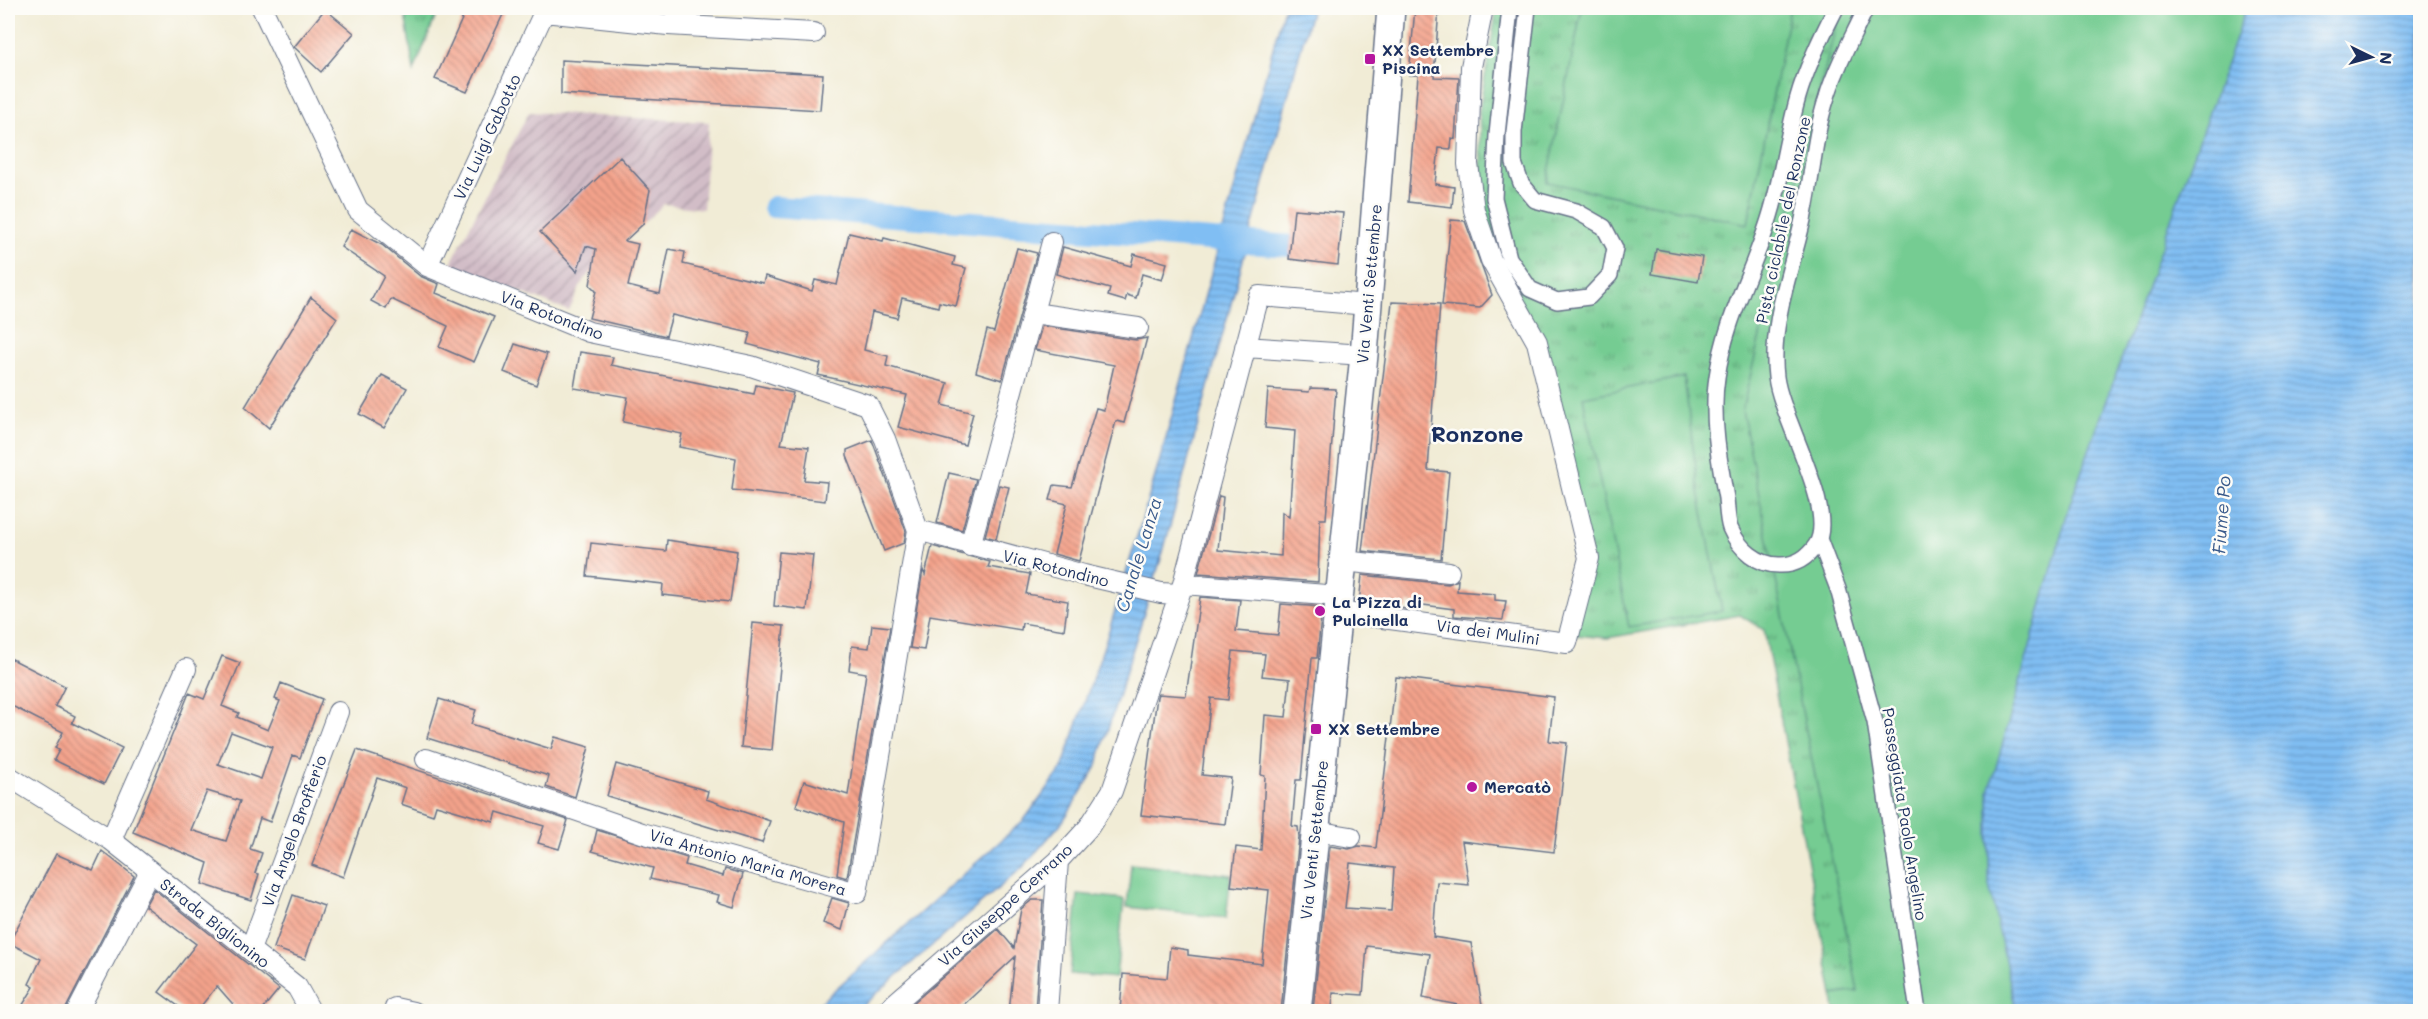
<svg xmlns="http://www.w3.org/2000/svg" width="2428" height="1019" font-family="Mali,sans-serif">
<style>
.industrial{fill:url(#industrial-furrows)}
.grass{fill:url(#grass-tufts);stroke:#487e78;stroke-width:1.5}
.park{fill:#74cc92;stroke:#487e78;stroke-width:1.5}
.water{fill:url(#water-rules);stroke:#4e76a8;stroke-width:1.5}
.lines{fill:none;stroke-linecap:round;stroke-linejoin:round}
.canal{stroke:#80bef3;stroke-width:22}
.building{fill:url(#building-back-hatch);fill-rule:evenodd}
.pedestrian-casing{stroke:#667188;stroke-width:18}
.minor-casing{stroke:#667188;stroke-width:22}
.secondary-casing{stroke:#667188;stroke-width:30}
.pedestrian{stroke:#fff;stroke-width:15}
.minor{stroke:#fff;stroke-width:20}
.secondary{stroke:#fff;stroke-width:27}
.poi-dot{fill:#b5179e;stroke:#fdfcf7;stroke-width:2}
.labels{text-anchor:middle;stroke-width:5;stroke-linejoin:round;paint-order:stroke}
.poi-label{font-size:16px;font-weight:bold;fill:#1b2f5e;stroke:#fdfcf7;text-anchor:start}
.street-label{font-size:16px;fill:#1b2f5e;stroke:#fdfcf7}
.water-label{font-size:18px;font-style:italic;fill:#395a8b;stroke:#fdfcf7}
.district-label{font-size:22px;font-weight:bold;fill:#1b2f5e;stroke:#fdfcf7}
</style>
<defs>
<pattern id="industrial-furrows" width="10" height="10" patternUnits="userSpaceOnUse" patternTransform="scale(1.5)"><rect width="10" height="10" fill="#d2bdc7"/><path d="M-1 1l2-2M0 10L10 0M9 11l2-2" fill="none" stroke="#aa9aa5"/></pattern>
<pattern id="grass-tufts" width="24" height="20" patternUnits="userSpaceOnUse" patternTransform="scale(1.5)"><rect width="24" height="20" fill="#74cc92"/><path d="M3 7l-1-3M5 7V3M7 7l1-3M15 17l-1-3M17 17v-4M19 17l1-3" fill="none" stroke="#5ea67a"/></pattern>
<pattern id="water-rules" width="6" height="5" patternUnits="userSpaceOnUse" patternTransform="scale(1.5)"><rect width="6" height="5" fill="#80bef3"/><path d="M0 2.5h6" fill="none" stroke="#689bc8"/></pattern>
<pattern id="building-back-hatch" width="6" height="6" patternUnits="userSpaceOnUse" patternTransform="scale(1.5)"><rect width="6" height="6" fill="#f4a38b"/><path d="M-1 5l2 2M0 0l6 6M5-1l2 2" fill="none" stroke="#c58575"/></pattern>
</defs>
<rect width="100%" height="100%" fill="#fdfcf7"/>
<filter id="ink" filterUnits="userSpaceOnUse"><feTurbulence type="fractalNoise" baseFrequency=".0167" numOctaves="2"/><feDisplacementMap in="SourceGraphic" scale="12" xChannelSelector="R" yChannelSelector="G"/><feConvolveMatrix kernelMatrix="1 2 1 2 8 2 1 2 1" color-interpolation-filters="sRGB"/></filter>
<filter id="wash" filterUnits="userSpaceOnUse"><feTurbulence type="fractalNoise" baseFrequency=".008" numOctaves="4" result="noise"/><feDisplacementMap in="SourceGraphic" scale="24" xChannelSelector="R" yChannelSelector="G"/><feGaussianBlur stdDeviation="1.35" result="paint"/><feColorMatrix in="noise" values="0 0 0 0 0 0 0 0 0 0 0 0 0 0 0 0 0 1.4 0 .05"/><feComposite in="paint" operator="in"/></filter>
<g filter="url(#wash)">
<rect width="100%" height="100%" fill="#f1ecd6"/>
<path class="industrial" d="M529,112L709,122L703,209L664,204L584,279L569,311L450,265Z"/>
<path class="grass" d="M404,8H439L414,71Z
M1497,8H1889L1887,986L1833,995L1764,630L1740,615L1607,638L1566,634L1592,561L1542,355L1483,217L1479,111Z"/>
<path class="park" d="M612,8H674L662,13Z
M1582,8H1790L1748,224L1547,182Z
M1840,8H2420V1011H1835L1833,995L1858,991L1742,410Z
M1684,377L1698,486L1722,611L1629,627L1583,397Z
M1131,864L1231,875L1226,918L1127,907Z
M1078,894L1124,899L1116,978L1070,974Z"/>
<path class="water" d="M1284,8H1312L1163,552L1096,768L1063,821L1023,867L856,1011L810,1012L1024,820L1062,769L1108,634L1159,463Z
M2246,8H2420V1011H2016L1989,885V792L2070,504Z"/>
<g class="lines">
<path class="canal" d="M774,207L1291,246"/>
</g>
<g id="blocks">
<path class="building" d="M467,8H506L467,92L435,79Z
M1415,8H1439L1434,77L1459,78L1455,139L1452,138L1451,149L1439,148L1435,184L1454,187L1452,207L1408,202L1418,75H1409Z
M325,9L354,33L321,72L294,47Z
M561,60L823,74L820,110L561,94Z
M620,157L650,190L643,224L625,241L638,244L628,286L660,294L669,249L685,252L683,264L763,283L765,276L812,291L815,280L837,285L849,233L883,241L884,238L955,257L953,265L966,268L956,306L939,302L938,307L902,298L897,318L872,312L864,350L888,356L886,366L948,383L942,405L973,413L965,445L898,427L907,395L818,375L821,364L747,344L750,333L672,315L666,336L589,318L596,291L590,285L596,249L586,246L577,271L540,232Z
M1294,209L1343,213L1338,265L1289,259Z
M1451,220L1465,221L1492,295L1480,308L1442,305Z
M351,229L382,245L420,276L439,284L436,293L494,317L474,362L439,347L448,326L391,299L386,309L371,301L384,276L341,247Z
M1063,247L1131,266L1134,254L1167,263L1162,280L1142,274L1136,298L1127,295L1125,301L1108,296L1110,289L1056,274Z
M1017,248L1037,253L1002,380L976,372L987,330L994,332Z
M1656,249L1702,257L1698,282L1652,274Z
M311,297L337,318L269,428L245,407Z
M1392,302L1440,304L1428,470L1449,472L1441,559L1362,551Z
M1042,326L1136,340L1147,338L1124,423L1116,421L1079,561L1054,554L1067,504L1050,500L1054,485L1072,487L1096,408L1104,410L1114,365L1035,350Z
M515,344L547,354L536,385L504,372Z
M580,352L613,357L611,365L754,394L756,385L793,393L781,444L809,447L804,480L827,482L825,501L732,490L736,458L679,447L682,434L623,422L628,397L574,388Z
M382,375L407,388L384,428L359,414Z
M1310,388L1336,389L1326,519H1320L1318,582L1198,573L1219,496L1223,497L1218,550L1281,556L1282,512L1289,517L1295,431L1265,428L1268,389L1309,392Z
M872,440L906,531L904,543L884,551L847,456V450Z
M949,473L976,479L962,530L937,523Z
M999,485L1009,487L996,539L985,536Z
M667,540L737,551L730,602L662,595L663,584L587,576L591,543L666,551Z
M932,546L990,562L988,567L1030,574L1026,594L1068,601L1064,630L1022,623L1021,630L930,615L924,650L910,648L923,570L925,575Z
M779,552L813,555L807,610L774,606Z
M1362,575L1448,584L1458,580L1457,591L1495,594V600L1506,601L1503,620L1454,616V609L1408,603L1407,609L1359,603Z
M1200,597L1240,600L1236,631L1278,635L1281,604L1322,607L1317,658H1312L1301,780H1296L1292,826L1298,827L1299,837L1281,1011H1120L1123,974L1167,978L1170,947L1188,950V955L1262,964L1269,890L1231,886L1236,847L1261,850L1265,776L1261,775L1265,715L1286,717L1290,679L1262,676L1265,654L1233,651L1228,700L1211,698L1202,775L1231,778L1225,824L1141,815L1157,697L1158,694L1186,696Z
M753,623L784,626L772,750L741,747Z
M872,625L890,627L847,878L837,875L844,822L796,806L804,781L848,795L866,673L849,670L852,646L869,648Z
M222,656L240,663L222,706L239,713L237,717L268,730L280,701L275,699L281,683L322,699L300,758L293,755L270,822L260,818L250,849L262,853L255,873L259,874L251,900L202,884L208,863L133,832L189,693L204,699ZM231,732L272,747L261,779L218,764ZM207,791L240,801L226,841L191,830Z
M8,657L65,686L55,706L75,716L72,723L122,748L104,784L54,760L59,750L55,748L63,732L8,704Z
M1396,677L1554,697L1549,741L1567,743L1554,852L1462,841L1469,885L1437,882L1433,937L1471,943L1483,1010L1423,998L1430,954L1367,946L1363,995L1333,993L1332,1011H1313L1330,846L1349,849L1359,846L1376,848ZM1350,863L1394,868L1391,911L1345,908Z
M439,699L476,710L471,724L551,749L555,737L589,747L575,797L546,787L549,776L427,738Z
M357,750L568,820L559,849L538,843L544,826L497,812L494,822L436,805L433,815L401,804L406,788L377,778L343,877L312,865Z
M616,764L708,791L706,799L770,821L762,843L607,796Z
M597,830L687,858L685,865L723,876L725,869L743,874L734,907L717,902L719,895L650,879L653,868L592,851Z
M102,851L134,876L66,1008L64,1011H19L34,987L29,984L41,959L9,943L56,854L93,870Z
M154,889L279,989L261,1011H239L217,986L197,1011H185L159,992L196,944L145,906Z
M293,895L324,906L305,959L274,948Z
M832,898L849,903L842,930L823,923Z
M1032,900H1043L1035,1011H1009L1015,957L957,1011H904L998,929L1014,948L1021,909Z"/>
</g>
</g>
<g filter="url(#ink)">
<use href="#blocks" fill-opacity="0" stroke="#667188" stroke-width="1.5"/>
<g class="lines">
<g class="pedestrian-casing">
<path id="pedestrian" d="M1510,8L1497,135L1494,198L1509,258L1530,289L1557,301L1589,297L1610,275L1615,248L1604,227L1576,211L1535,200L1521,183L1514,163V132L1528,8
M1836,8C1821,37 1807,66 1798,97C1787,136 1782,177 1770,216C1754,270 1725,319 1717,377C1711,415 1719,460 1726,498C1727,507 1727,519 1730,528C1739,549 1758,566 1781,565C1796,565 1808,557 1816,545C1838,511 1781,419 1776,377C1770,326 1789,277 1801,228C1812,185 1813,139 1827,97C1836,66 1853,37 1866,8
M1819,539L1838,589L1875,722L1918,1012"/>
</g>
<g class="minor-casing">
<path id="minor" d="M262,8L358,210L427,266L589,332L751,366L868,405L885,439L918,530L1084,575L1161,593L1178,594
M544,12L668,25L693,8
M668,25L814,33
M427,266L546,8
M1033,313L1138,328
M1245,347L1364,355
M970,546L1052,242
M1343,561L1449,572
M1183,584L1339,596
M1338,612L1567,643L1589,558L1537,342L1491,260L1474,210L1468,164L1471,67L1483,8
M426,759L642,833L857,893L918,530
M8,776L111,840L297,987L311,1012
M1315,831L1351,837
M111,840L186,669
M250,950L338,712
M395,1008L413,1012
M77,1012L150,871
M885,1012L1058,861L1089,827L1112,791L1183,584L1259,296L1368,305
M1047,1012L1058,861"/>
</g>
<g class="secondary-casing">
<path id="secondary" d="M1297,1012L1364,355L1391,8"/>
</g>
<use href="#pedestrian" class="pedestrian"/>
<use href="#minor" class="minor"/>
<use href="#secondary" class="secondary"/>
</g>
</g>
<g class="poi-dot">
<rect x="1364" y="53" width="12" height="12" rx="3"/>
<circle cx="1320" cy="611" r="6"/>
<rect x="1310" y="723" width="12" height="12" rx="3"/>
<circle cx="1472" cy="787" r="6"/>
</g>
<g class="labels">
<g class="poi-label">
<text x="1382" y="56">XX Settembre<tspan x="1382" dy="18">Piscina</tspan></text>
<text x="1332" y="608">La Pizza di<tspan x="1332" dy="18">Pulcinella</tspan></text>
<text x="1328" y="735">XX Settembre</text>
<text x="1484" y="793">Mercatò</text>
</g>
<g class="street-label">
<text transform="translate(487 137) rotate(-65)" y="6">Via Luigi Gabotto</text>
<text transform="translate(1783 220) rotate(-78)" y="6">Pista ciclabile del Ronzone</text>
<text transform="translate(1369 284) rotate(-85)" y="6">Via Venti Settembre</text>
<text transform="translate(552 315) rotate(21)" y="6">Via Rotondino</text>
<text transform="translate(1056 568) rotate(14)" y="6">Via Rotondino</text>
<text transform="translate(1488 632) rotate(8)" y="6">Via dei Mulini</text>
<text transform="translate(1905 814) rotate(81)" y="6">Passeggiata Paolo Angelino</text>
<text transform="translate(294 831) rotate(-70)" y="6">Via Angelo Brofferio</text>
<text transform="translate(1314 840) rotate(-84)" y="6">Via Venti Settembre</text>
<text transform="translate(748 862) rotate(16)" y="6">Via Antonio Maria Morera</text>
<text transform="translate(1005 905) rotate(-42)" y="6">Via Giuseppe Cerrano</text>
<text transform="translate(215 923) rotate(38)" y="6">Strada Biglionino</text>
</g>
<g class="water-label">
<text transform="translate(2222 515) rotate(-86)" y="6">Fiume Po</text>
<text transform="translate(1139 555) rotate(-73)" y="6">Canale Lanza</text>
</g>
<g class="district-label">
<text x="1477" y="442">Ronzone</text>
</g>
</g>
<rect width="2428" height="1019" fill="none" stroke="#fdfcf7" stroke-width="30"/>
<g transform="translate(2371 57) rotate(95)" stroke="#fdfcf7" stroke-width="4.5" paint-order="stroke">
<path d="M0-4.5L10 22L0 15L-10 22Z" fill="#1b2f5e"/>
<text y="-9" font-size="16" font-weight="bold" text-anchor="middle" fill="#1b2f5e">N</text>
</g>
</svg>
